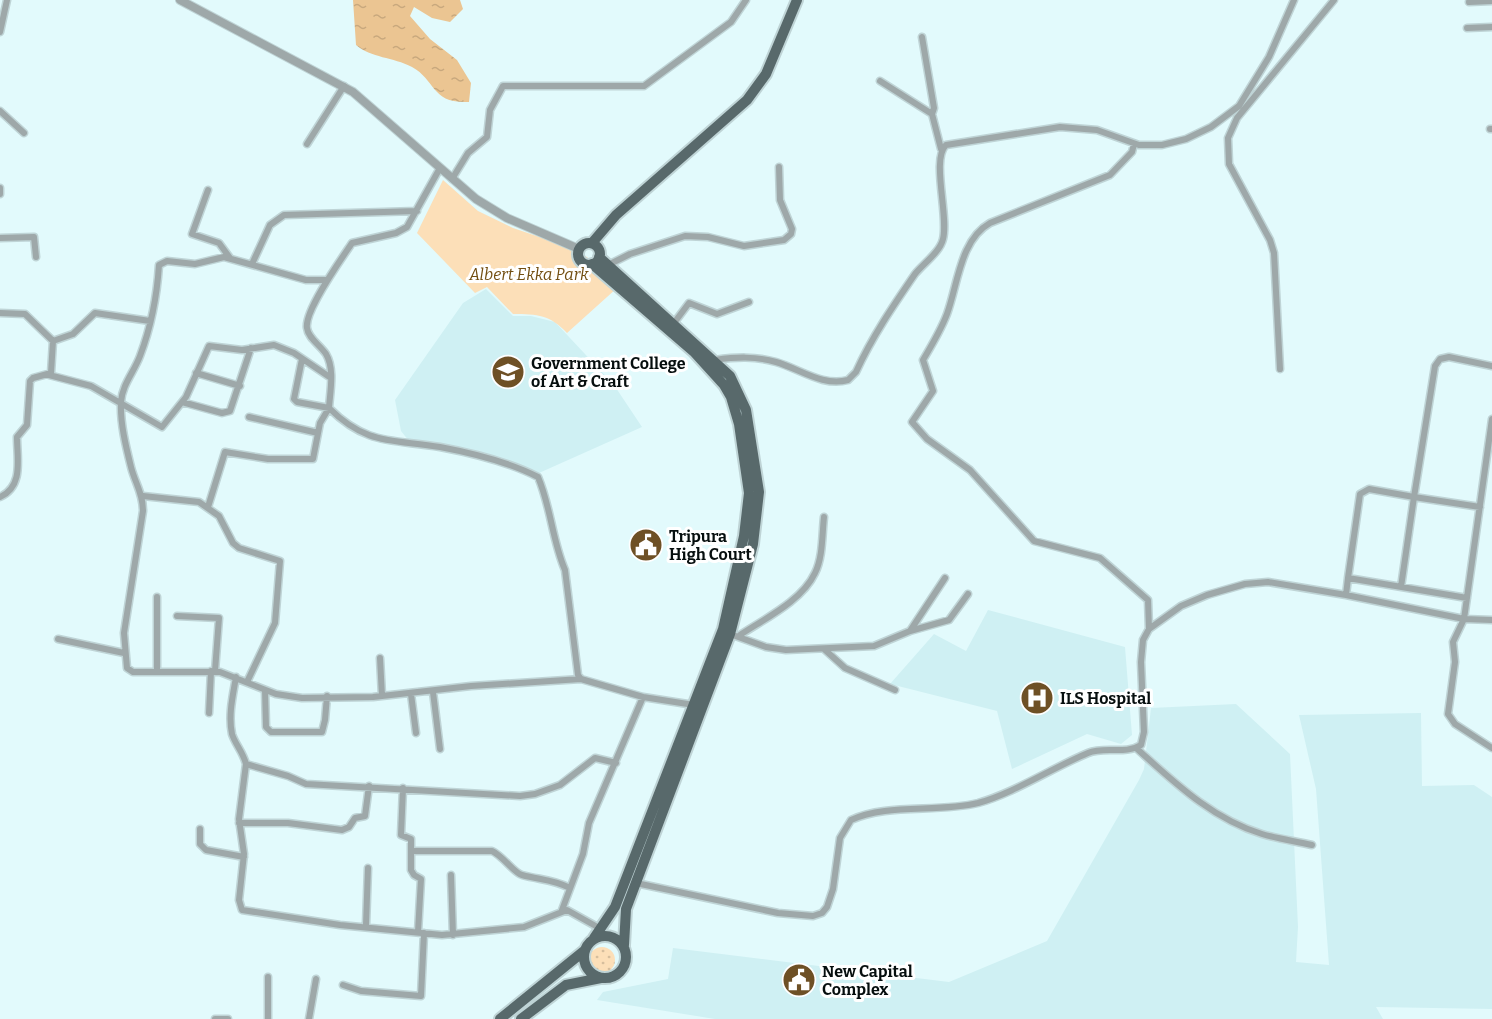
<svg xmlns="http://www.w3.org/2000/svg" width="1492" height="1019" font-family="Bitter,serif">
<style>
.built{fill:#cff0f3}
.grass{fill:url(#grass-dots)}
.park{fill:#fcdfb8}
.water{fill:url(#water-ripples)}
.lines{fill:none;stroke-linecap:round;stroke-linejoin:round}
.minor-casing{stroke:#bfd4d6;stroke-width:9}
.tertiary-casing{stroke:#bfd4d6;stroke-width:10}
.primary-casing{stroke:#bfd4d6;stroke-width:14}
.minor{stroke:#9ea8a9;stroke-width:6}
.tertiary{stroke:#9ea8a9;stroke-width:8}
.primary{stroke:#58696b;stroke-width:10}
.labels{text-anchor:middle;stroke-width:6;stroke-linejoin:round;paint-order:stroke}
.park-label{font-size:16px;font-style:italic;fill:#724e11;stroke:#fff}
.poi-label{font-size:16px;font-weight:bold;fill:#060e0e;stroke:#fff;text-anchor:start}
</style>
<defs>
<pattern id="grass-dots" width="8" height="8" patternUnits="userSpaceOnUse" patternTransform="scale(1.5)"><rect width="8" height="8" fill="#fcdfb8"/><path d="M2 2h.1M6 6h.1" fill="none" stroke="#d6be9d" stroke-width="1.8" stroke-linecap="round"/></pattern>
<pattern id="water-ripples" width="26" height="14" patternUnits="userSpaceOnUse" patternTransform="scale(1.5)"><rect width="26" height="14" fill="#ebc592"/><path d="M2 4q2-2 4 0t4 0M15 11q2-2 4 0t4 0" fill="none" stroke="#c8a87d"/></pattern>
</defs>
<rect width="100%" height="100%" fill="#e2fafc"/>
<path class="built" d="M486,289L513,316H531L555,322L614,385L642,427L539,473L491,456L409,441L401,431L395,400L463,303Z
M988,610L1125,647L1132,735L1121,744L1087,734L1012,769L997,711L890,684L934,634L966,651Z
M1236,704L1290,754L1298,927L1296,962L1329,965L1316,789L1299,715L1421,713L1422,786L1474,785L1492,797V1009L1376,1007L1383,1019H715L597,1000L603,992L668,979L673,948L949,982L1047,941L1139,780L1144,769L1151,708Z"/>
<path class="grass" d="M589 960a13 13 0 1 1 26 0a13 13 0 1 1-26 0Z"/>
<path class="park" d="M443,180L478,211L513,228L569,247L587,257L617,288L567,333C550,315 538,314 513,314L487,287L475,293L417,233Z"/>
<path class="water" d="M353,0H460L463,9L450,22L432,18L414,7L410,16L430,39L457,60L471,83L469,102C431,104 436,80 412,67C393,57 371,58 356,45Z"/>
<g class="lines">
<g class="minor-casing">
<path id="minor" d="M1469,2L1492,1
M1467,28L1492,27
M0,32L7,0
M922,37L934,108L932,114
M880,81L932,114L941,149
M0,111L24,133
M1490,129H1492
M307,144L344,86
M1134,144L1132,152L1110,175L990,223C960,240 958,284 947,314C941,330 932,345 923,360L933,391L912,422L927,439L970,470L1034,541L1100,558L1148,600L1149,629
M440,168L407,227L396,233L352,243C342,258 304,311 307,328C308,338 320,345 326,354C335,369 330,392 329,408C367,446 393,439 440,447C472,453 509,462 538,477C551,507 552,540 565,570L578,675L581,679L643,697L694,705
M452,179L468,153L487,137L490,110L503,86H644L731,22L746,0
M0,188V194
M208,190L192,234L219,243L230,258
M0,238L34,237L36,257
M252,264L270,225L284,215L417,211
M608,265L630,254L685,236L708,237L744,246L784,240L791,234L792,229L780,200L779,167
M327,280H306L224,257L195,264L167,261L159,265C157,296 151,327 140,356C134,372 122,385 121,402C120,423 126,447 131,467C135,483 143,493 143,511L124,633L127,668L133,672H220L276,694L302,698L373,697L471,686L581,679
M0,313L25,314L53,341
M674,323L689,303L717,314L749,302
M715,360C736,357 755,356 776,362C800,369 823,387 848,380L856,372C872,337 893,306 915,274C924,263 940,252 943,239C949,216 931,159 946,145L1060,127L1097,130L1139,145H1162L1186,139L1211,127L1239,106L1269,57L1294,0
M1280,369L1274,253L1270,240L1229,164L1228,138L1237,118L1334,0
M196,373L240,386
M49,375L91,386L162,427L186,397L209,346L242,350L274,345L294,353L331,378
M182,402L222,413L230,411L251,348
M249,417L318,433
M143,496L199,502L219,516L233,543L239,548L280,561L275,623L247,682
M0,497C24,486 17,459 17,437L27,425L30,381L33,378L51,373L53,341L73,334L95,313L150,321
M208,507L225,452L268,459H313L320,423L329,408L297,402L294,399L302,359
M1348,578L1360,494L1369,489L1414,497L1435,366L1440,359L1449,357L1492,366
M1401,587L1414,497L1480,507
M1346,595L1348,578L1467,598
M177,616L219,618L215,671
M1492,620L1464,619L1453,642L1455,662L1448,714L1455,724L1492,748
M910,631L949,620L968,594
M730,634L766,647L786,650L874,646L910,631L945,578
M740,635C764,619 802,601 815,573C823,557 822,535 824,517
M58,639L124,653
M824,649L845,668L895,690
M380,658L382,696
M157,672V597
M236,677C233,695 228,715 232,734C235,744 243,752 246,764L288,776L306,784L520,796L535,794L560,785L595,758L616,763
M265,690L266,727L271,732H322L325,720L327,696
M433,692L440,749
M411,694L416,733
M209,713L211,671
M1136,748C1174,782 1212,819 1262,834C1278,839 1295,841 1312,845
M246,764L239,819L244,854L239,900L242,910L340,925L442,935L524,927L567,910L601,929
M403,788L401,835L411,839V870L414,875L421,879L418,932
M239,823H288L342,830L349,827L355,818L365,816L369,786
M200,829V844L206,850L244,857
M412,851H492C503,856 514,873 522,875C540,880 552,879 570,888
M451,875L453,935
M636,883L778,913L813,916L822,913L827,907L833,889L840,838L851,820C886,803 938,813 978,803C1014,793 1052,768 1088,753C1105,746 1125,755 1141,745L1144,732L1141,662L1143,640L1149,629L1181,606L1207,595L1245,584L1268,582L1346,595L1464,619L1492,419
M562,910L583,854L589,823L643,697
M366,925L368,868
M343,985L361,991L421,996L424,933
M215,1019H228
M268,1019V977
M309,1019L316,979"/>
</g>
<g class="tertiary-casing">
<path id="tertiary" d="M180,0L353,92L476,199L507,218L579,249"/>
</g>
<g class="primary-casing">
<path id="primary" d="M592,243L616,215L747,100L766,74L797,0
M578 254a11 11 0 1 1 22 0a11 11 0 1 1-22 0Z
M599,257L730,376L746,410L759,492L753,544L730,634L626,909L624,945
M592,264L694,352L724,385L731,397L739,424L749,493L744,536L723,629L615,907L594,938
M584 957a21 21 0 1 1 42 0a21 21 0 1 1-42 0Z
M500,1019L584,951
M521,1019L566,985L601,978"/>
</g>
<use href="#minor" class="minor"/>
<use href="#tertiary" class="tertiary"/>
<use href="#primary" class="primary"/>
</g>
<defs>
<g id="university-disc" transform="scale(1.725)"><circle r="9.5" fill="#6e5025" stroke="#fff"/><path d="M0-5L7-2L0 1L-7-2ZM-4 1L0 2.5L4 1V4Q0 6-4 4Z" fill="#fff"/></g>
<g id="civic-disc" transform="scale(1.725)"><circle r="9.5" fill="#6e5025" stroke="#fff"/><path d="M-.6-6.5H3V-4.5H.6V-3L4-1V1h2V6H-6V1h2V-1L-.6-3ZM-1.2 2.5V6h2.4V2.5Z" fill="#fff"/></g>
<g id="hospital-disc" transform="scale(1.725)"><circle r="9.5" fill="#6e5025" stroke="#fff"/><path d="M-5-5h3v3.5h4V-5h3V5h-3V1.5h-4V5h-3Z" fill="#fff"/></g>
</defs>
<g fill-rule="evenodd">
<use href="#university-disc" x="508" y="372"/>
<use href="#civic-disc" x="646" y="545"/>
<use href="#hospital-disc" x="1037" y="698"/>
<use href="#civic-disc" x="799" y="980"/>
</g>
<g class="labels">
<g class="park-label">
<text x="529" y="280">Albert Ekka Park</text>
</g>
<g class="poi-label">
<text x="531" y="369">Government College<tspan x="531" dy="18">of Art &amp; Craft</tspan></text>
<text x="669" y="542">Tripura<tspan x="669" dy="18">High Court</tspan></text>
<text x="1060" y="704">ILS Hospital</text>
<text x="822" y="977">New Capital<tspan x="822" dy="18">Complex</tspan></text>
</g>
</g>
</svg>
